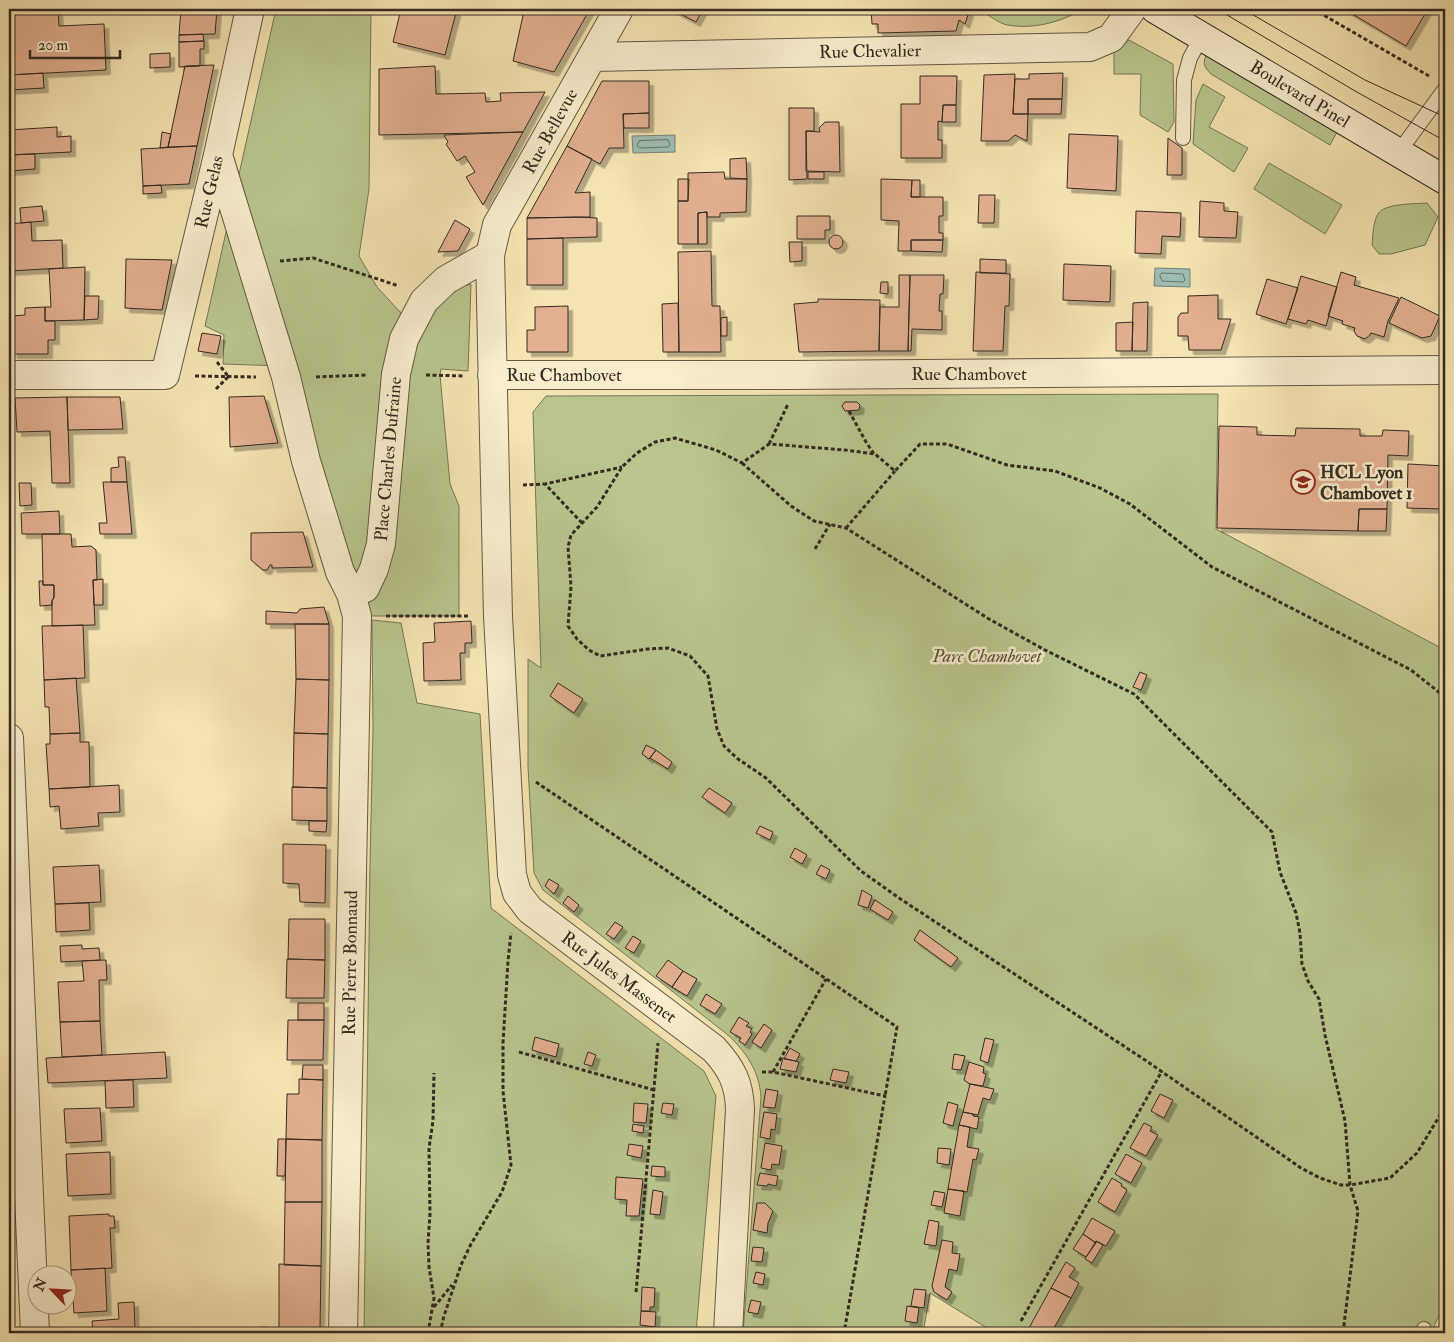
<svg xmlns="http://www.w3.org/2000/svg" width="1454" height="1342" font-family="'IM FELL Double Pica',serif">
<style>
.green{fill:#b9c58d;stroke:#767857}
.water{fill:#9ebdb3;stroke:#748379}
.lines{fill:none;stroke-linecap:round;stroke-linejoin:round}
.shore{stroke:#69746a;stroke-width:1}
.building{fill:#e2af8f;stroke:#342b21;filter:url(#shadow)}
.lane-casing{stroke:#645945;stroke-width:16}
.street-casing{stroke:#645945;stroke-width:30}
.secondary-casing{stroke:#342b21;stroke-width:30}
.path{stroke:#342b21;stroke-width:3;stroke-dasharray:4 2.5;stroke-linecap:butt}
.lane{stroke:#f8edcc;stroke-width:14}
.street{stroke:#f8edcc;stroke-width:28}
.secondary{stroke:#f8edcc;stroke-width:28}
.tram{stroke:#342b21;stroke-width:1}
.labels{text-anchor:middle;stroke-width:5;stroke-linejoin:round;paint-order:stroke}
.street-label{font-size:18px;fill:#342b21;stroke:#f8edcc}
.poi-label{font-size:18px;font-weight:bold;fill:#342b21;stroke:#f8edcc;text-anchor:start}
.park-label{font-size:18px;font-style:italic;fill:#55523c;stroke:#f8edcc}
</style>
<defs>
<filter id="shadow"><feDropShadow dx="4.5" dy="4.5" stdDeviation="0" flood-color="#0004"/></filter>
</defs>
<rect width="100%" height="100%" fill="#f4e4b1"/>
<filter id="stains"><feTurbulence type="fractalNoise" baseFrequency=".004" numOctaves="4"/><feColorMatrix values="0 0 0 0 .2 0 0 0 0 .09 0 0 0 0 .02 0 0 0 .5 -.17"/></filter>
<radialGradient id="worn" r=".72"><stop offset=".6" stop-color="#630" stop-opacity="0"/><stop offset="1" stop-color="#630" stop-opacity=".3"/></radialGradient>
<path class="green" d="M276,9H371L369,189L359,256L377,287L400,312L424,324C437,304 446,290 471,284L468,371L441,369L440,375L450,484L459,506V616H357L282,366L223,364L224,335L205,326Z
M979,9H1075L1076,13C1055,24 1030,29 1007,25C998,23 987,14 979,9Z
M1129,40L1173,64L1174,122L1168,132L1140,115L1141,74H1114V52Z
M1207,54L1337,132L1330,145L1211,74C1204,67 1202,63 1207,54Z
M1203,84L1225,97L1209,127L1248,148L1234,172L1193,144L1196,100Z
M1269,163L1342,205L1325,234L1254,189Z
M1427,203L1438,217L1425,245L1391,254H1379L1372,245C1373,235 1373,222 1378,214C1384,203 1415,204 1427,203Z
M1218,394L1216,529L1445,650V1317L1439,1315L1431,1333H995L930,1293L923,1333H743L761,1097C759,1071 747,1053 728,1035L543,890L534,873L528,767V659L541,668L533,412L546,396Z
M372,620L401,623L417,703L480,714L491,908L704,1071L716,1096L696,1333H364L370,865L373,727Z"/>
<path class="water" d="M675,135V152L633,153L632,136Z
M1155,268L1190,269V287L1154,286Z"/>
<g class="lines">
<path class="shore" d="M668,140L670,145L668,147L640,148L637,146L639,141Z
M1162,273L1183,274L1185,280L1183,282L1162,281L1160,276Z"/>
</g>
<path class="building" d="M9,9H58L59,26L104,24L106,70L9,75Z
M181,9H217L215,34L179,35Z
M401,9H457L445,55L393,42Z
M517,9H590L554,72L513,61L524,11Z
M671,9H703L696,22Z
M871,9H970L965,24L959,20L956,31L878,33V24H872Z
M1344,9H1428L1406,46Z
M203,34L204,41L179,42V35Z
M204,41V49H200V66L179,67V42Z
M170,53V67L150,68V54Z
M214,65L197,146L168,147L185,66Z
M435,66L436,94L485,93L486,102L501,101L500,93L545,92L523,132L379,135V69Z
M43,73L44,88L9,90V75Z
M1063,73L1062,99H1028V114H1013L1015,79H1029V74Z
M1015,74L1013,114H1028L1027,141L1015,135L1008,141H981L984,75Z
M920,76H957L956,105H943L942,122L938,121V140H942V158H901V104H920Z
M602,81H649V113L623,114L624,148H609L600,164L567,146Z
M1028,99H1062L1061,114H1028Z
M943,105H956V122H942Z
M789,108H814V131H806L807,179L789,180Z
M649,113V128H624L623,114Z
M825,122H839L840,172L806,171V131L820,132L819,128Z
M57,127V137L71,136V152L9,155V130Z
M162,132L171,134L168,147L160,148Z
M523,132L483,205L466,177L475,172L465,156L457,161L446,144L448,142L444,135Z
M1069,134L1118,136L1116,191L1067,188Z
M1168,138L1182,148V175H1167Z
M197,146L189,184L143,186L141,149Z
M567,146L592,159L575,193L590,192V217L527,218Z
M35,154V169L9,171V155Z
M746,158L747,179L730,178V159Z
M724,172L725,179H747L746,212L720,213V217H707V212L698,213V244H678V201H688V173Z
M808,172H824V179H808Z
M678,179H689L688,201H678Z
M881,179L912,180L911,197H943V216H939V233H943V240H911V251H898L899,221L881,220Z
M912,180H920V197H911Z
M161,185L162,193L143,194V186Z
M979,195H995L994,223H978Z
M1200,201L1224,203V211L1238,212L1236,238L1199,237Z
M42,206L44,221L21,223L20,208Z
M1136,211L1181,213L1180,237L1162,236L1161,254L1135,253Z
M707,212V244H698V213Z
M797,216H830V230H825V239H797Z
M577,217L597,218V237L527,239V218Z
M455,220L470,229L458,251L438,252Z
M31,222L32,241L62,240L63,268L9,271V224Z
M829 242a7 7 0 1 1 14 0a7 7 0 1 1-14 0Z
M563,238V285H527V239Z
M911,240H943L942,252L911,251Z
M789,242H802V261L790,262Z
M711,251L712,306H720L721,352H679L678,252Z
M126,259L172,260L162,310L125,308Z
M980,259L1006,260V273H980Z
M1064,264L1111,266L1110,302L1063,300Z
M85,267L84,320L45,321V307H51L49,269Z
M976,272L1010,274L1009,306H1005L1003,351H973Z
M1341,272L1356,277L1354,285L1399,298L1388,321L1384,337L1371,333L1370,335L1365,339L1357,336L1354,331L1355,328L1342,324L1343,321L1328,316Z
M899,275H910L908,351H879L880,307H899Z
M910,275H944L943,294H940L939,311H942V330L912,329L911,351H908Z
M1301,276L1337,287L1326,326L1308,320L1306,324L1288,319Z
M1267,279L1298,288L1286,324L1256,314Z
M881,282H888V294L880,293Z
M1218,295V319H1231L1221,350H1189L1188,336H1178V317L1181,313H1188V296Z
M85,296H99L98,319L84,320Z
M1401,297L1440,316L1431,336L1422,338L1389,323Z
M818,299L880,300L879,351L799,352L794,304L818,302Z
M1148,302L1147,351H1132L1133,303Z
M678,303L679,352H663L662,304Z
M568,306V352H527V330H535V307Z
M45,307V321H55V340H48V354H13L11,316L25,315V308Z
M727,317V336H721V318Z
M1133,322L1132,351H1116V323Z
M202,333L221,336L217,354L198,351Z
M264,396L278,443L230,447L229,397Z
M67,397L70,483H52L50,431L17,432L15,398Z
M67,397H120L123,429L68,430Z
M845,402H857L860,405L859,410L845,411L842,406Z
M1219,426L1257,427V435L1295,436L1296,428L1360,429V436H1382L1383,430L1409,431L1408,456L1388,455L1387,509H1359L1358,531L1217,528Z
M118,457H125L127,482H111V468L119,467Z
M1408,464L1445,466L1444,509L1407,508Z
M103,482H127L132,534H100L99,523H107Z
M19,483H31L32,505L20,506Z
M1359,509H1387L1386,531H1358Z
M59,511L60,534H22L21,513Z
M303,532L313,567L272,568V565H270L267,570H263L251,560V533Z
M42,534H71L72,547L91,546L96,550L97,580H93L95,625L52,626V601L54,597V585H43Z
M103,579V605H94L93,580Z
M39,581H43V585H54V597L52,601V605L40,606Z
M324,607L329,624H266V611L297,613L300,609Z
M471,621L472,643H465V653H460L461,680L424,681L423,643L435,642L434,623Z
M295,624H329V680L296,679Z
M83,625L85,678L44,680L42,626Z
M1140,672L1147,675L1141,690L1133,687Z
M76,678L80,733L50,734L49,707H45L44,680Z
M296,679L329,680L328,734L294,733Z
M558,683L583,699L574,713L550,696Z
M80,733V742H89L90,787L49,789L46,744H50V734Z
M294,733L328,734L327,788L293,787Z
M646,745L656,750L649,759L642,754Z
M656,750L672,762L668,769L650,758Z
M119,785L120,812L98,813L99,826L61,829L59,806L50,807L49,789Z
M292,787L327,788V821L292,820Z
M709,788L732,803L725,813L702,797Z
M309,821H327L326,832L309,831Z
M760,826L773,832L770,840L756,833Z
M283,844L326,845L325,903L300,902L299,884L283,883Z
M795,848L807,855L802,864L790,857Z
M99,865L101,902L55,904L53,867Z
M821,865L830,870L826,879L816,874Z
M549,879L559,885L554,894L545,886Z
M862,890L872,896L868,908L858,905Z
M568,896L579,905L574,912L563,903Z
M875,900L893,912L888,920L870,909Z
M89,903L90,930L56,932L55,904Z
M289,919H325V960L288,959Z
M615,922L623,927L614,939L606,934Z
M920,930L958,958L951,967L914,940Z
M633,936L641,941L634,953L625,948Z
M82,945V949L99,948L100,960L61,962L60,946Z
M287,959L325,960L324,998H286Z
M106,960L107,980H99L100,1021L60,1022L58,982L84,981L82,961Z
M668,960L683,971L672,987L656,976Z
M683,971L697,979L687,996L672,987Z
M706,994L722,1004L715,1014L700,1005Z
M298,1003H324V1020H298Z
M739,1017L749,1023L746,1026L752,1029L750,1032L752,1034L745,1045L739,1041L741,1038L730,1032Z
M288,1020H324L323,1060H287Z
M100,1021L102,1055L62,1057L60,1022Z
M764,1024L772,1030L761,1048L752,1042Z
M535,1037L559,1044L556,1057L532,1050Z
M985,1038L994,1040L988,1063L980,1060Z
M790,1048L800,1054L796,1061L784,1059Z
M165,1052L167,1078L48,1083L46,1058Z
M588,1052L596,1055L592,1066L584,1064Z
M954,1054L965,1056L961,1070L952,1069Z
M783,1058L799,1062L796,1072L780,1069Z
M969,1062L984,1067L983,1073L986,1074L983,1086L970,1084L964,1080Z
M303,1065H323V1080L302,1079Z
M833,1069L849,1072L846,1083L830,1080Z
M299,1079L323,1080L322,1140L286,1139L287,1094H299Z
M133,1080L134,1107L106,1108L105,1081Z
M970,1084L994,1089L990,1100L983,1098L978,1115L963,1112Z
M766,1089L778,1091L775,1108L763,1107Z
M1160,1094L1173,1100L1164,1118L1151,1111Z
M948,1102L958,1105L953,1126L943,1123Z
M634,1103L648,1104L646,1123L633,1122Z
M663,1103L674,1104L672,1115L661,1113Z
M100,1108L102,1141L66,1143L64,1109Z
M764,1112L777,1114L775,1130L771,1129L770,1139L760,1137Z
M963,1112L973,1114V1116L979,1117L977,1129L959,1125Z
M1144,1123L1152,1127L1150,1131L1158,1135L1146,1156L1130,1148Z
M633,1124L644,1126L643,1133L632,1131Z
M959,1125L970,1127L967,1147L979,1149L976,1160L973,1159L967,1192L948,1189Z
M278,1139H286L285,1176H277Z
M286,1139L322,1140V1202H285Z
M765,1143L782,1146L779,1165L772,1164L771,1170L761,1168Z
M629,1144L643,1146L641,1158L627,1155Z
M938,1148L951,1149L949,1165L937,1163Z
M110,1152L111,1194L68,1196L66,1154Z
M1126,1154L1142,1163L1131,1183L1115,1174Z
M652,1166L665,1167V1177L651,1176Z
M760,1173L778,1176L776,1186L768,1184L767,1186L757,1185Z
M616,1177L643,1179L639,1216H626L627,1200L615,1199Z
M1112,1178L1122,1184L1121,1186L1127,1190L1115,1212L1098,1202Z
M948,1189L964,1191L960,1216L944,1213Z
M653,1190L663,1192L660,1215L650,1214Z
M934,1191L945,1193L942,1207L931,1205Z
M285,1202H322L321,1266L284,1265Z
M757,1203H765L773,1211L768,1223L767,1233L753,1230Z
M109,1214V1216H114L115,1228H110L112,1268L71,1270L69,1216Z
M1092,1218L1115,1231L1106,1246L1096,1241V1243L1083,1234Z
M929,1220L939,1222L936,1246L924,1244Z
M1083,1234L1096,1243L1086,1257L1073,1249Z
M942,1240L953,1242L952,1253L960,1254L957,1271L949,1269L945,1287L952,1292L947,1300L934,1292L932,1286Z
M1096,1241L1103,1245L1092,1263L1085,1259Z
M753,1247L764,1248L762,1262L751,1261Z
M1066,1262L1075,1268L1069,1277L1079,1283L1071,1298L1051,1288Z
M279,1264L321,1266L320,1328H279Z
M105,1268L107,1311L74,1313L71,1270Z
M756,1272L765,1274L763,1285L753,1283Z
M642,1287L655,1288L654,1307H650V1311H641Z
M1051,1288L1071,1298L1051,1333H1040L1029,1328Z
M914,1289L926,1290L924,1308L911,1306Z
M751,1300L761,1302L758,1314L748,1312Z
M134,1302L135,1330L93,1333L92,1321L119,1319L118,1303Z
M907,1306L919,1308L917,1323L905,1321Z
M641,1311L656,1312L655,1327L640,1325Z
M261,1327L279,1328V1333H261Z
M279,1328H320L319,1333H279Z"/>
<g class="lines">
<g class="lane-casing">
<path id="lane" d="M1183,138L1184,80L1190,58L1202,36
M1398,153L1445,89
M1422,1333L1424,1329"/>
</g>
<g class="street-casing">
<path id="street" d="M619,9L497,225L490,255L498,616L512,875L517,893L530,910L714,1049C732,1069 739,1083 740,1109L728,1333
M592,57L1090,47L1111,38L1132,9
M218,155L286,377L306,461L340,572L351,594L365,588L374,569L381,544L396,374L404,339L424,301L446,280L490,255
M9,375H165L218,155L250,9
M492,375H793L1445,370
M9,738L35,1333
M343,1333L357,616L351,594"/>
</g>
<g class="secondary-casing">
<path id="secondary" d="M1155,9L1445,180"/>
</g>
<path class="path" d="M1313,9L1429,76
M280,261L313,258L399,286
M217,362L228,376
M426,375L464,376
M195,376L256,377
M316,377L367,375
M216,389L228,377
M849,411L866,442L874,454
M769,444L788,404
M742,463L791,506L814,521L846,528L989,619L1045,650L1134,694L1272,832L1280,872L1296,913L1300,933L1302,964L1308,981L1319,999L1325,1035L1345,1121L1350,1185L1358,1211L1343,1333
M523,485L545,484
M582,523L545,484L622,467
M846,528L895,471
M815,549L830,524
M386,616H469
M1445,697L1411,670L1212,567L1130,504L1100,488L1055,471L1007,465L947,444H920L895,471L875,454L845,450L769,444L742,463L716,450L675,438L655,442L637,453L622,467L597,507L571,535L568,547L571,586L568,626L577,639L589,650L600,656L648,649L668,648L690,656L708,676L717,729L724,746L738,759L766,778L861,871L899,898L1145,1060L1301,1168L1320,1178L1341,1185H1350L1390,1178L1417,1153L1445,1107
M536,782L897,1027L885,1096
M519,1052L654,1090
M762,1072H773L885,1096L844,1333
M773,1072L826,979
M636,1292L658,1043
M434,1307L452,1285
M1021,1321L1162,1071
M428,1333L434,1298L429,1267L428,1243L430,1214L429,1148L433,1121L434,1073
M440,1333L444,1316L461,1265L471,1244L502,1192L511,1165L503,1091V1043L508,961L511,933"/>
<use href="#lane" class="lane"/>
<use href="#street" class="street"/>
<use href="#secondary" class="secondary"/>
<path class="tram" d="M1217,9L1355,91L1445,141
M1243,9L1365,80L1445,117"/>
</g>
<defs>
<g id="school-ring" transform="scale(1.25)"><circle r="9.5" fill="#f8edcc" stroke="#8f2418" stroke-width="1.5"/><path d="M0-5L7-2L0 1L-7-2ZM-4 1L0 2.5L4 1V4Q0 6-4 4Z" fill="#8f2418"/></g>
</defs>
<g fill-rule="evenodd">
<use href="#school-ring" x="1303" y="482"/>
</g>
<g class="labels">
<g class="street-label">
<text transform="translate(870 51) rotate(-1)" y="6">Rue Chevalier</text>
<text transform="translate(1300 94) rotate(31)" y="6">Boulevard Pinel</text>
<text transform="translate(550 131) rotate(-61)" y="6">Rue Bellevue</text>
<text transform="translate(209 192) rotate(-77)" y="6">Rue Gelas</text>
<text x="969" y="380">Rue Chambovet</text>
<text x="564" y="381">Rue Chambovet</text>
<text transform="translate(388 459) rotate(-85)" y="6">Place Charles Dufraine</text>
<text transform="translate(350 963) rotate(-89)" y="6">Rue Pierre Bonnaud</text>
<text transform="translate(619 977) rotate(37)" y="6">Rue Jules Massenet</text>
</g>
<g class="poi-label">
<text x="1320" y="478">HCL Lyon<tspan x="1320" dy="21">Chambovet 1</tspan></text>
</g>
<g class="park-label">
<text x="987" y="662">Parc Chambovet</text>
</g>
</g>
<rect width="1454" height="1342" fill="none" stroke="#f4e4b1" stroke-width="30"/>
<rect x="10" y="10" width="1434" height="1322" fill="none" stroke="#342b21" stroke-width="2.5"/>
<rect x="15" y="15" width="1424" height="1312" fill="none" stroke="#342b21"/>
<g transform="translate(52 1290) rotate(295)"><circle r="24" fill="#f8edcc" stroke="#aa9f88"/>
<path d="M0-4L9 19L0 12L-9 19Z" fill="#8f2418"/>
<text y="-8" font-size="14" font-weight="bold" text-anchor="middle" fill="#342b21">N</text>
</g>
<path d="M30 50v8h90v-8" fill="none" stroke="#342b21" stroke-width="2.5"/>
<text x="38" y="50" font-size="15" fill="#342b21" stroke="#f8edcc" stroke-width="4" paint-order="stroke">20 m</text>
<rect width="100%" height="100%" filter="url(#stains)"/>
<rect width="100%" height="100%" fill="url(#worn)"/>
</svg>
